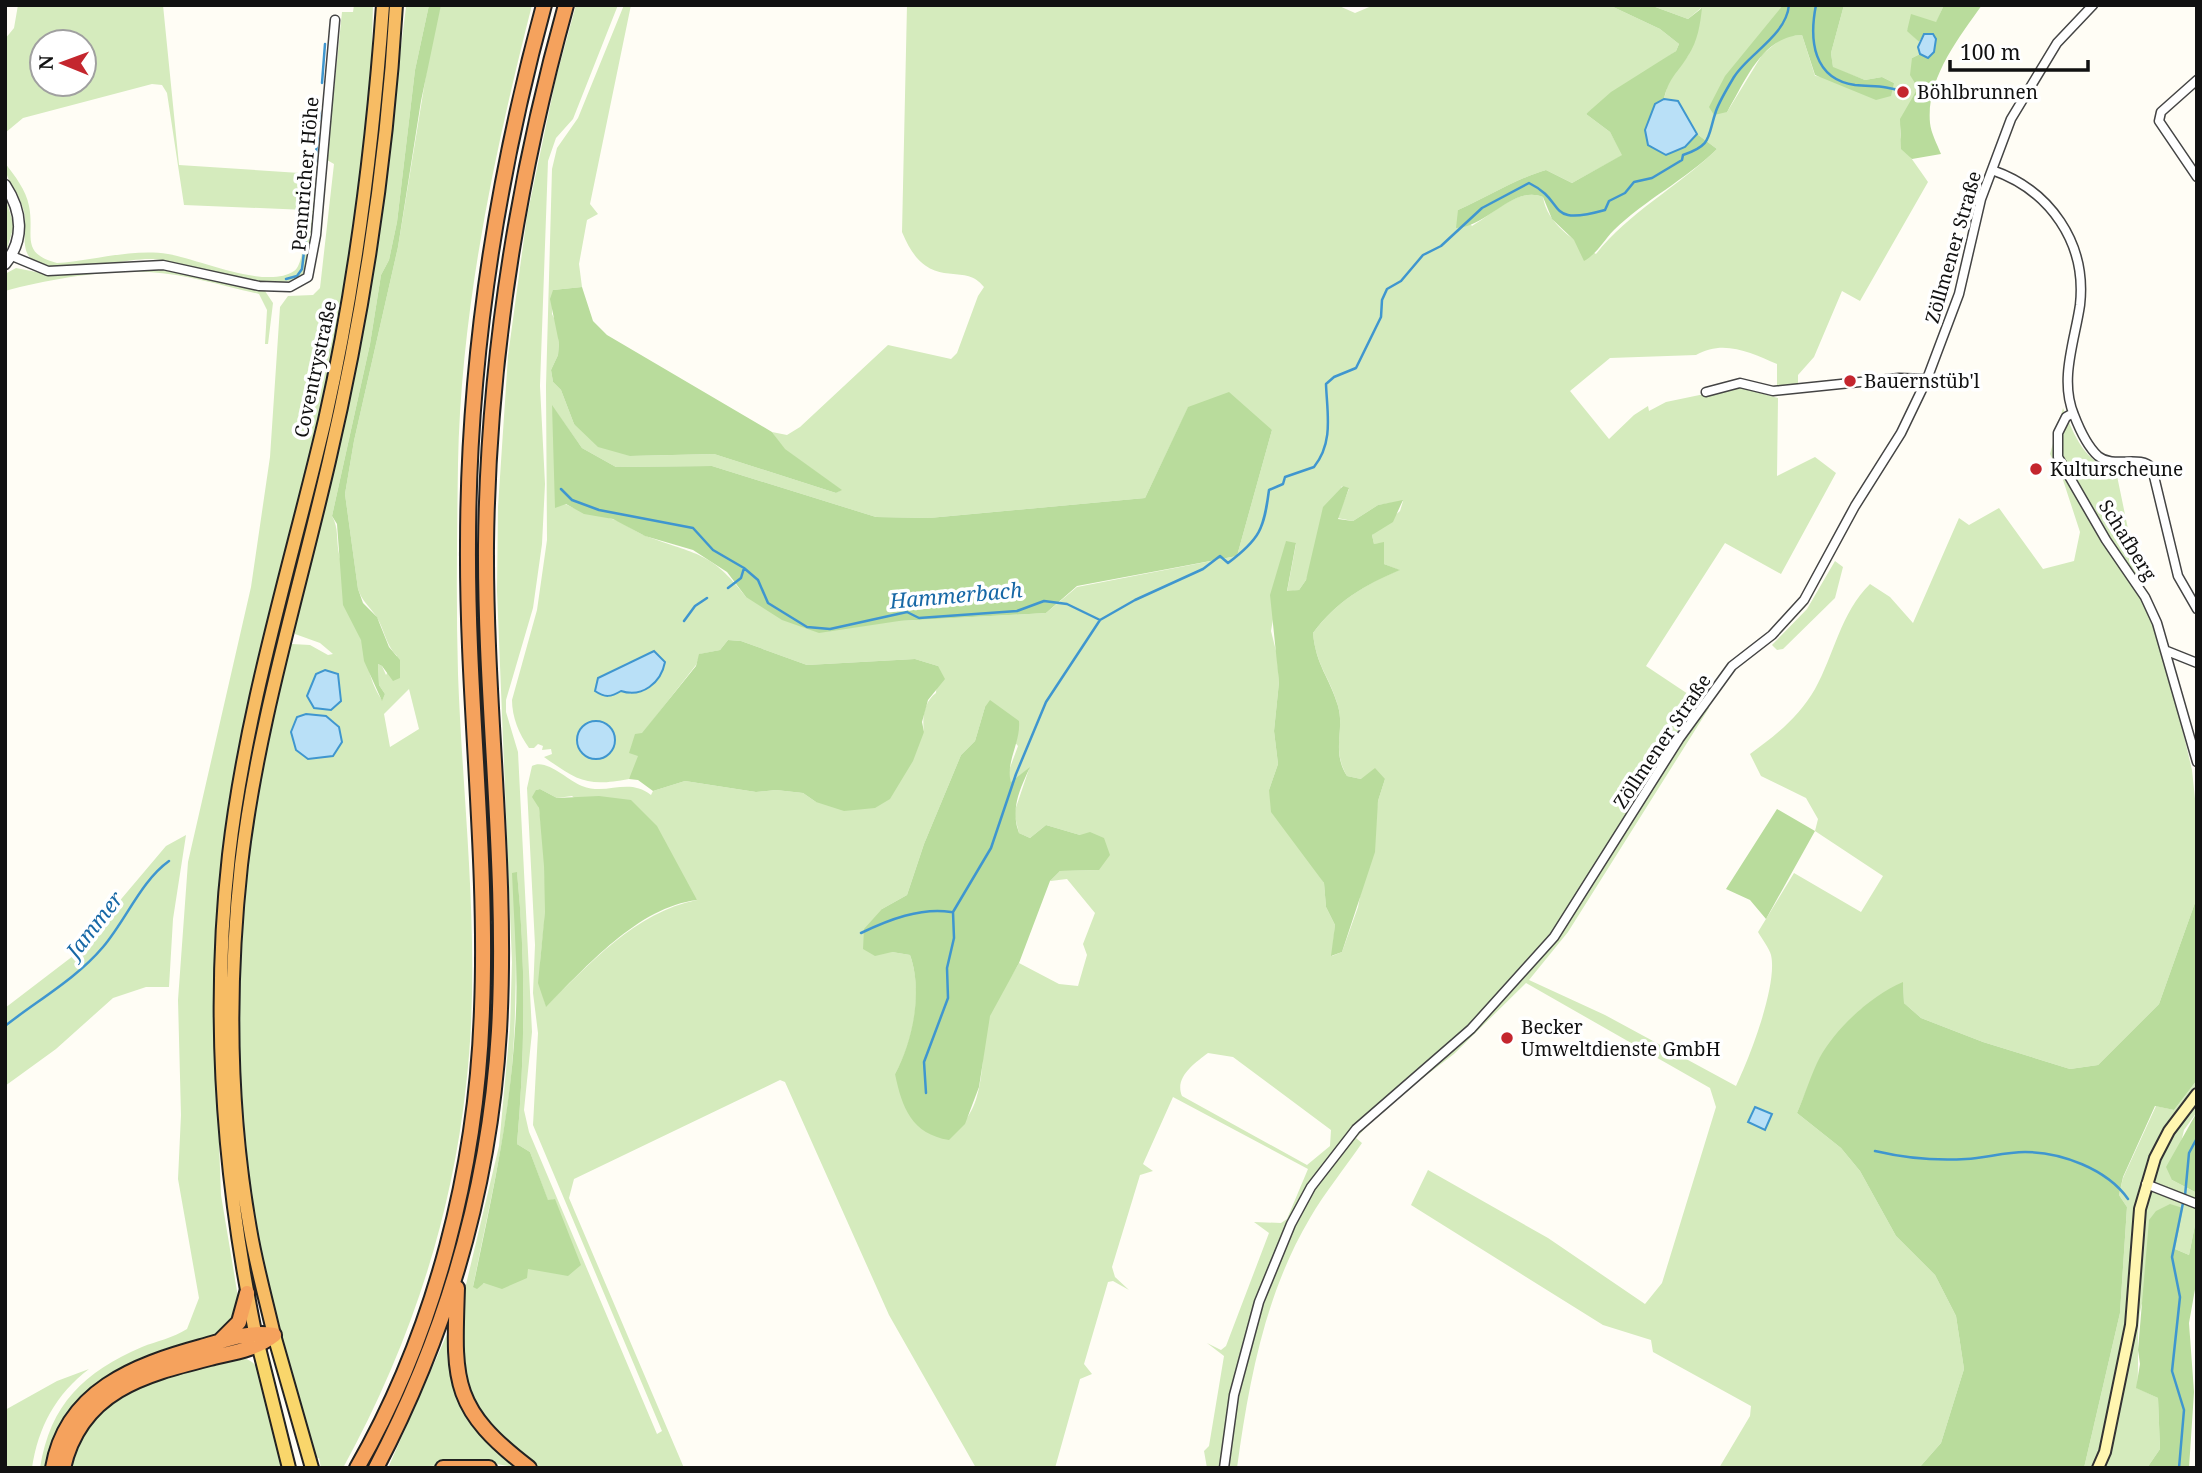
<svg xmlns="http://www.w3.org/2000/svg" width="2202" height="1473" font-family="'Noto Serif',serif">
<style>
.green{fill:#d5ebbd;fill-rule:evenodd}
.forest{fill:#b9dc9c}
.water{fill:#b9e0f7;stroke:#3f96cf;stroke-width:2}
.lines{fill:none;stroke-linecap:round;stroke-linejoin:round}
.stream{stroke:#3f96cf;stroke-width:2.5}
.minor-casing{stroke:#444;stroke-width:11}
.tertiary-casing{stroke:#444;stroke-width:13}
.secondary-casing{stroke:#333;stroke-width:14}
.primary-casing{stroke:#222;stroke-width:16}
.trunk-casing{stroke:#222;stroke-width:16}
.motorway-casing{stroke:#222;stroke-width:18}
.minor{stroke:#fff;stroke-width:8}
.tertiary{stroke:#fff;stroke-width:10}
.secondary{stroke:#fff6b0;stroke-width:10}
.primary{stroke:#f9d66b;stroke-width:12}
.trunk{stroke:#f7bc64;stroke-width:12}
.motorway{stroke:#f5a25d;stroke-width:14}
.poi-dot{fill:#c4262e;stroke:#fff;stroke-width:2.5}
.labels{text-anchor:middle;stroke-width:7;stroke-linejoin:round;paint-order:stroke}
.poi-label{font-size:19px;fill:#111;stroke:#fff;text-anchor:start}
.street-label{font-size:19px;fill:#111;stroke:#fff}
.water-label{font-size:21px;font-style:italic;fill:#1768a6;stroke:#fff}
</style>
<rect width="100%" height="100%" fill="#fffdf5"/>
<path class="green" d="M18,5H163L179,165L315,174L312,225L304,276C262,297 197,262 152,259C120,258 61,278 35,262C18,252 28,227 24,212C20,193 5,182 5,163C15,176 26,190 29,206C35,235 19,253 57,263C92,261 133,248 168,254C198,259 267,290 294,271C305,264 304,224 306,210L184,205L167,93L162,85L152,84L23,118L5,133V39L14,28ZM42,42H84V84H42Z
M354,5H373L370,115L344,303L325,395L251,695L228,825L219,902L215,1037L221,1195L238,1297V1315L216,1337L152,1356L104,1378L70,1412L49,1468H40C50,1404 84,1372 142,1347C157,1341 173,1338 187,1329L199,1298L178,1179L181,1115L178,1000L188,862L251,587L270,457L280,307L288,296L313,295L320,288L334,164L327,160L342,12H353Z
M410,5H429L415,70L397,222L389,260L381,275L370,344L332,516C339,528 336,541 339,554C345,583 351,611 361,639C369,661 367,678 382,700L385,694L379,685L378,664L382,666L386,675L397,656C385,644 385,630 376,616C369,606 362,601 358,589L345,494L354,441L398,247L434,26L441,5H532C494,154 461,309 458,464C457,534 456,604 458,674C463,811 482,949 466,1086C451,1222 409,1347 343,1468H321L319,1458L315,1459C289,1362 260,1265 246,1165C230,1042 238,892 260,770C267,730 278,690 287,651L292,644L310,645L328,655L333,654L320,643L295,634L293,625L353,378L369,300L406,7ZM316,675L331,710L314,708L307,696ZM409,689L419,729L390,747L384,714ZM306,714C322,716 337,716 341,734L297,717Z
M576,5H618L573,119L556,138L548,161L540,386L545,484L542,544L533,608L506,700V712L518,752L532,1032L524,1110L529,1132L657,1434L662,1431L533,1125L538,1033L533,993L535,945L527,788L532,766C547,758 568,781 582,786C607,796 628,777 651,795L653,791L685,781L756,792L776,790L803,793L816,802L924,732C922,717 924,702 936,693L938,666L915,659L807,665L741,641L728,640L720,650L700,654L696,665L642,734L637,766L629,779C587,787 578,781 544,757L552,754L551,749L542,750L543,746L538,744L534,748H529C519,734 512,717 512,700L537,610L547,540L546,386L552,169L557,148L578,118L624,5H631L590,204L598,214L587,220L579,264L582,287L553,290L552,314L557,324L559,343L558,355L551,370L553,382L561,390L574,424L631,456L714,454L836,493L841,490L784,449L772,432L787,435L800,427L888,345L951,359L957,353L978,296L984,287C963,259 928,296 902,232L907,5H1337L1355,13L1374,5H1609L1660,29L1679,44L1676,51L1586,114L1610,132L1623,155L1572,183L1546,170C1515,179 1488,197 1458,210L1472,226C1493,214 1518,187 1543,197C1547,224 1575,241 1596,254C1629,212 1678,187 1717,149L1697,134L1678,101L1664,99L1669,80L1688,56L1701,8L1688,19L1650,5H1783L1765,30L1727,112L1762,55L1784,36L1802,35L1815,76L1894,83L1882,77L1865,80L1833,68L1831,53L1844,5H1944L1936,23L1927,20L1907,30L1919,42L1920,54L1912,58L1919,88C1888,140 1898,137 1928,182L1860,301L1842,291L1814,357L1798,375V387L1777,389V364C1751,353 1724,339 1696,355L1610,358L1570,391L1609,439L1634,415L1648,406L1649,411L1666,402L1738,387L1778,398L1777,476L1815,457L1836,473L1781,574L1725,543L1646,666L1709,708L1568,932L1529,980L1605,1015L1736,1086C1749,1059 1778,985 1771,955C1769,948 1762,939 1758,932L1794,873L1861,912L1883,876L1815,831L1818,819L1806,798L1761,776L1750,754C1775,736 1799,717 1815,689C1834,655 1841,612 1870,584L1890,597L1913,623L1959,518L1969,525L1999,508L2043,569L2074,561L2080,532L2063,480L2050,454L2063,408C2075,437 2084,462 2116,471L2139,582L2172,686L2192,770L2197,818V897L2159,1004L2098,1065L2070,1069L1983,1042L1921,1018L1904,1003L1903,983L1861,1009L1821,1056L1797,1113L1841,1148L1860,1171L1896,1236L1935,1275L1956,1316L1964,1369L1941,1443L1919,1468H1719L1750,1416L1751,1406L1653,1352L1651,1340L1603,1325L1411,1205L1428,1170L1548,1238L1645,1304L1662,1283L1716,1107L1710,1088L1526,983L1454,1054L1386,1106L1356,1138L1362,1143C1345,1168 1325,1192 1310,1218C1265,1294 1249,1381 1237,1468H1207L1204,1451L1209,1446L1224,1356L1207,1343L1221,1350L1226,1346L1269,1233L1254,1222L1281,1223L1287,1219L1308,1169L1173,1097L1143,1164L1153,1171L1140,1175L1112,1267L1115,1277L1129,1290L1113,1281L1108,1282L1084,1364L1092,1374L1080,1379L1055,1468H976L889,1315L785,1082L780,1080L574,1179L569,1198L684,1468H535L485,1424L461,1377L464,1293L499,1146L510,1028L512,962L497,591L498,507L508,356L527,216L556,78ZM552,406L582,448L616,467L712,466L876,517L929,518L1145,498L1188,408L1272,430L1237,556L1077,587L1046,613L899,621L746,597C711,551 696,555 646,536C635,532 624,522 612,519C594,513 583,513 565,504ZM1342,486L1349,489L1337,518L1353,521L1378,505L1403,501L1400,511L1372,535L1374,544L1384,543V564L1399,570C1363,586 1337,601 1313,633C1316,666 1330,677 1338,706C1345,729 1331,749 1347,776L1361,779H1385L1378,801L1358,907L1342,952L1332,956L1335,925L1326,907L1324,883L1269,790L1278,764L1274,731L1279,682L1277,655L1271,631L1286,542L1296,544L1287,592L1299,590L1306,580ZM629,662L631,694L598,678ZM985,707L1018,746L1008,773L1011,783L1029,769L1014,813L1019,833L1030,838L1046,825L1080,835L1099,870L1060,871L1050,881L1067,879L1095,913L1083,944L1087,955L1078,986L1059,984L1019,963C1010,980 995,998 989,1016C979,1051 989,1106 955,1130L895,1074C914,1041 923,991 910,955L892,952L882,909L907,895L924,844L961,755L975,741ZM540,789L557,798L572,796L697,900C635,912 590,964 546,1006C534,971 544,945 545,910C546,871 543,828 536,790ZM517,873C526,964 525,1053 517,1144L530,1152L548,1201L555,1199L528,1268L473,1287C486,1220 502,1155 510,1087C518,1016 515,944 517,873ZM1208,1053L1233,1057L1331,1130L1330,1146L1307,1165L1182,1096C1174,1077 1195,1063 1208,1053Z
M5,196L14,226L5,255Z
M129,267L181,272L265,291L273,303L268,344H265L267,310L259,294C223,286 186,274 149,272C104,270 48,279 5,291V274L16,268L56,276Z
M1835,561L1843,567L1835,598L1783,649L1777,650L1772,645L1807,609Z
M186,835L173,919L169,987H146L113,998L56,1049L5,1086V1008L73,956L166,846Z
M2197,1080V1112L2184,1130L2172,1180L2197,1193V1215L2189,1255L2175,1249C2165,1264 2153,1279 2145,1295C2134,1319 2140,1361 2137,1388L2158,1398L2160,1449L2147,1468H2084L2120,1313L2127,1207L2119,1195L2123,1178L2156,1106L2174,1110Z
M448,1332L453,1381L521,1468L490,1463L388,1468Z
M243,1358C263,1363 258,1379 263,1395L267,1397L283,1468H67C88,1405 138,1377 201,1368C216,1366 228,1359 243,1358Z
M89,1369C56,1394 38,1427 32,1468H5V1410L57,1381Z"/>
<path class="forest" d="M429,5H441L421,101L398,247L354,441L345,494L358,589L363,603L377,617L389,647L400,660V678L393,681L382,666L378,664L379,685L385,694L382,701L364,661L361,640L343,605L337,524L332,516L370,344L381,275L389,260L397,222L415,70Z
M1609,5H1650L1688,19L1702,8C1700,25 1698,40 1688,56C1677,74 1669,77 1664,99L1655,104L1685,147L1697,134L1717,149C1685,180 1645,200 1614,230C1603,241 1598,253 1584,261L1574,240L1552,219L1543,197C1512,185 1488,227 1456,228L1458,210C1488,197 1515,179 1546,170L1572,183L1622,155L1610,132L1586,114L1611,92L1676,51L1679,44L1660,29Z
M1783,5H1844L1831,53L1833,67L1865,80L1882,77L1894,83L1891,96L1876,100L1815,75L1802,35C1762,36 1745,82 1727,112L1714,115L1709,107L1725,76Z
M1944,5H1982C1958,39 1926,79 1930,123C1931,133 1937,144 1941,154L1912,159L1901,149L1900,119L1918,88L1910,75L1912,58L1920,54L1928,58L1924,34L1919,42L1907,31L1911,14L1936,22Z
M582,287L593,321L607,335L772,432L785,449L842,490L836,493L714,454L630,456L598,447L574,424L561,390L553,382L551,370L558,355L559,343L550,299L553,290Z
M1229,392L1272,430L1237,556L1077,586L1046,613L899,621L819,633L782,620L746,597L727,572L693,550L645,536L613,519L584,514L566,504L555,508L552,405L582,448L616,467L712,466L876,517L929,518L1145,498L1188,407Z
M1343,486L1349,488L1338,519L1353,521L1378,505L1403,500L1393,522L1372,535L1374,544L1384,542V564L1400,570C1363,586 1337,601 1313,633C1316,666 1330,678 1338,706C1345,730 1331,751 1347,776L1361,779L1375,768L1385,779L1378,801L1375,852L1342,952L1331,956L1335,925L1326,907L1324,883L1271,812L1269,790L1278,764L1274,731L1279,682L1270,595L1286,541L1296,543L1287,591L1299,590L1306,580L1323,507Z
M728,640L741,641L807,665L915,659L938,666L945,679L928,700L922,722L924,732L913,761L890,799L875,808L844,811L816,802L803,793L776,790L756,792L685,781L653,791L638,780L629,779L638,756L629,753L635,734L642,733L696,666L699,654L720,650Z
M990,700L1019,721C1021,742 1005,763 1011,782L1030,767C1020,789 1010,809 1019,833L1030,838L1046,825L1080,835L1090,832L1104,838L1110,855L1099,870L1060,871L1050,881L1019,963L990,1016L979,1087L965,1124L949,1140C912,1134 902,1108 895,1074C913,1041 923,991 910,955L892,952L875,956L863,949L864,929L882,909L907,895L924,844L961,755L975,741L985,707Z
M540,789L557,798L599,796L631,800L657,826L697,900C638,907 586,967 546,1007L538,983L545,911L544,866L539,808L532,797L536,790Z
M1777,809L1815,831L1766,919L1750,900L1726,889Z
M517,872C526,963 525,1053 517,1144L530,1152L548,1200L555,1199L581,1265L568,1276L528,1269L527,1278L502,1289L484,1283L477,1289L473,1287C491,1201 510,1117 515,1029C519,977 514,925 512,873Z
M2197,897V1080L2174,1110L2155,1106L2123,1177L2119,1195L2127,1207L2120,1313L2084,1468H1919L1941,1443L1964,1369L1956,1316L1935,1275L1896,1236L1860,1171L1841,1148L1797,1113C1805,1095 1811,1074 1820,1057C1837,1027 1872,995 1903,982L1904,1003L1921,1018L1983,1042L2070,1069L2098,1065L2159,1004Z
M2197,1112V1193L2172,1180L2166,1167Z
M2170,1204L2183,1208L2175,1249L2189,1255L2197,1215V1278L2189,1323L2194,1392L2189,1468H2147L2160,1449L2158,1398L2136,1388L2140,1364L2138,1350L2149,1220L2156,1211Z"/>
<path class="water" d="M1924,34H1933L1936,39L1934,52L1928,58L1920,54L1918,47Z
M1664,99L1678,101L1697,134L1685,147L1666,155L1648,145L1645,130L1655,104Z
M654,651L665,662C661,683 642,698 621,691C611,697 605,698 595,691L598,678Z
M325,670L338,674L341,701L331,710L314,708L307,696L316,674Z
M306,714L326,716L339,727L342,742L333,756L308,759L296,750L291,732L297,717Z
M577 740a19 19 0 1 1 38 0a19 19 0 1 1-38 0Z
M1755,1107L1772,1114L1765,1130L1748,1122Z"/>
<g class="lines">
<path class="stream" d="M1816,5C1809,40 1813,79 1855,85C1873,87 1886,85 1903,92
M322,83L325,44
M319,121L320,111
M315,162L318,135
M286,279L297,276L302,269L312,183
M561,489L572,500L599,510L693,528L713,550L744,568L758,580L768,603L807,627L830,629L907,612L919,618L1017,611L1044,601L1067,604L1100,620L1135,600L1203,569L1220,556L1228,563C1260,539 1264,529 1269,490L1283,484L1285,477L1314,467C1334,442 1327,413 1326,384L1334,377L1356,368L1381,317L1382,300L1387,289L1401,281L1423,255L1441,246L1482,208L1529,183C1568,202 1544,227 1605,210L1609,201L1625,193L1634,182L1652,178L1682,160L1683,155C1713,145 1707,137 1716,111C1720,100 1728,87 1734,77C1748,54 1786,36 1789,5
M728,588L741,578L744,568
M684,621L695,606L707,598
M861,933C888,920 921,907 951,912
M5,1026C38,1000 76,979 103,947C126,920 141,881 169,861
M926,1093L924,1062L948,998L947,968L954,938L953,912L991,848L1016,774L1046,702L1100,620
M1875,1151C1905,1158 1936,1161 1966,1159C1985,1158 2005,1152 2025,1152C2061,1152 2107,1169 2128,1199
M2185,1196L2189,1153L2197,1138
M2179,1468L2184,1410L2172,1371L2180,1297L2172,1257L2183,1203"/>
<g class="minor-casing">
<path id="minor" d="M2197,80L2161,112L2159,121L2197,177
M1992,170C2050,190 2087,243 2080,305C2075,340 2059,380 2074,415C2079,428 2087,446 2098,456C2114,469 2140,454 2152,468L2178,576L2197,609
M12,256L48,271L163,265L259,286L290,287L308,277L316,235L335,20
M1706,392L1740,383L1773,391L1899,378L1927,379
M2073,413L2066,417L2058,433V457L2106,540L2145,597L2157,623L2197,762
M2167,651L2197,663
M2146,1184L2197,1204
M1224,1468L1234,1395L1259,1302L1291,1224L1311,1187L1356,1129L1471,1029L1554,937L1679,739L1732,666L1772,635L1804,600L1855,506L1901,433L1927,379L1959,294L1981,199L2011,119L2057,43L2093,5"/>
</g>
<g class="tertiary-casing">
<path id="tertiary" d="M5,185C22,211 25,239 5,264"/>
</g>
<g class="secondary-casing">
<path id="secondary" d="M2098,1468L2105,1452L2131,1325L2140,1209L2155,1158L2169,1131L2197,1094"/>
</g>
<g class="primary-casing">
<path id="primary" d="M274,1335L312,1468
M256,1336L289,1468"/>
</g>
<g class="trunk-casing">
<path id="trunk" d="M255,1332C223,1175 211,1015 229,855C246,707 291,564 325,420C356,283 373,145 383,5
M274,1335C266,1300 256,1265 250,1229C229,1110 228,985 241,865C257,727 298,595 329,461C364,311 387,159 396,5"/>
</g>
<g class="motorway-casing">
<path id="motorway" d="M457,1288C454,1380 450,1408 529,1468
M220,1341L239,1322L247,1293
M53,1468C66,1391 135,1365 201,1347C226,1340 249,1331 274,1335
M63,1468C81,1389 147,1374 214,1357C236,1352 256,1349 274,1335
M357,1468C436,1330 477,1167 482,1009C488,855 467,700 468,545C468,363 496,181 544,5
M376,1468C447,1332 490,1184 499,1031C508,869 485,707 486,545C488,362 517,181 566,5
M443,1468H489"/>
</g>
<use href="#minor" class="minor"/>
<use href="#tertiary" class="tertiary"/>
<use href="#secondary" class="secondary"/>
<use href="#primary" class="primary"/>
<use href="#trunk" class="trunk"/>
<use href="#motorway" class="motorway"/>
</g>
<g class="poi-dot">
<circle cx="1903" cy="92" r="7"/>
<circle cx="1850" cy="381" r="7"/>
<circle cx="2036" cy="469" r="7"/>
<circle cx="1507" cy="1038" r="7"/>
</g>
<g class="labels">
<g class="poi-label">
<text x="1917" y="99">Böhlbrunnen</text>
<text x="1864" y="388">Bauernstüb'l</text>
<text x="2050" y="476">Kulturscheune</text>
<text x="1521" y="1034">Becker<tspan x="1521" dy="22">Umweltdienste GmbH</tspan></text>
</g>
<g class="street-label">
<text transform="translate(305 174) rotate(-85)" y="7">Pennricher Höhe</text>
<text transform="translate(1953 247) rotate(-74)" y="7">Zöllmener Straße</text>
<text transform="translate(315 369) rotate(-78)" y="7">Coventrystraße</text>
<text transform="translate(2128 540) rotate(58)" y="7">Schafberg</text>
<text transform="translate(1662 741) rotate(-56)" y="7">Zöllmener Straße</text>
</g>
<g class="water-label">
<text transform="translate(956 596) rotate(-5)" y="7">Hammerbach</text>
<text transform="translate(95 925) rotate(-52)" y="7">Jammer</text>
</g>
</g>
<rect width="2202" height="1473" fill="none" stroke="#111111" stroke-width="14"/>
<g transform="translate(63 63) rotate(271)"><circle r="33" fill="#ffffff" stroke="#a0a0a0" stroke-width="2"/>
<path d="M0-5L12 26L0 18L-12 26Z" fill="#c4262e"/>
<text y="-10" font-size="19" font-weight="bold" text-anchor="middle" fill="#111111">N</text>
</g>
<path d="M1950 60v10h138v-10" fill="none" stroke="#111111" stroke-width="3.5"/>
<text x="1960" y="60" font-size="21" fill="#111111" stroke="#ffffff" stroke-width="5" paint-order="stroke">100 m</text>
</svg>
